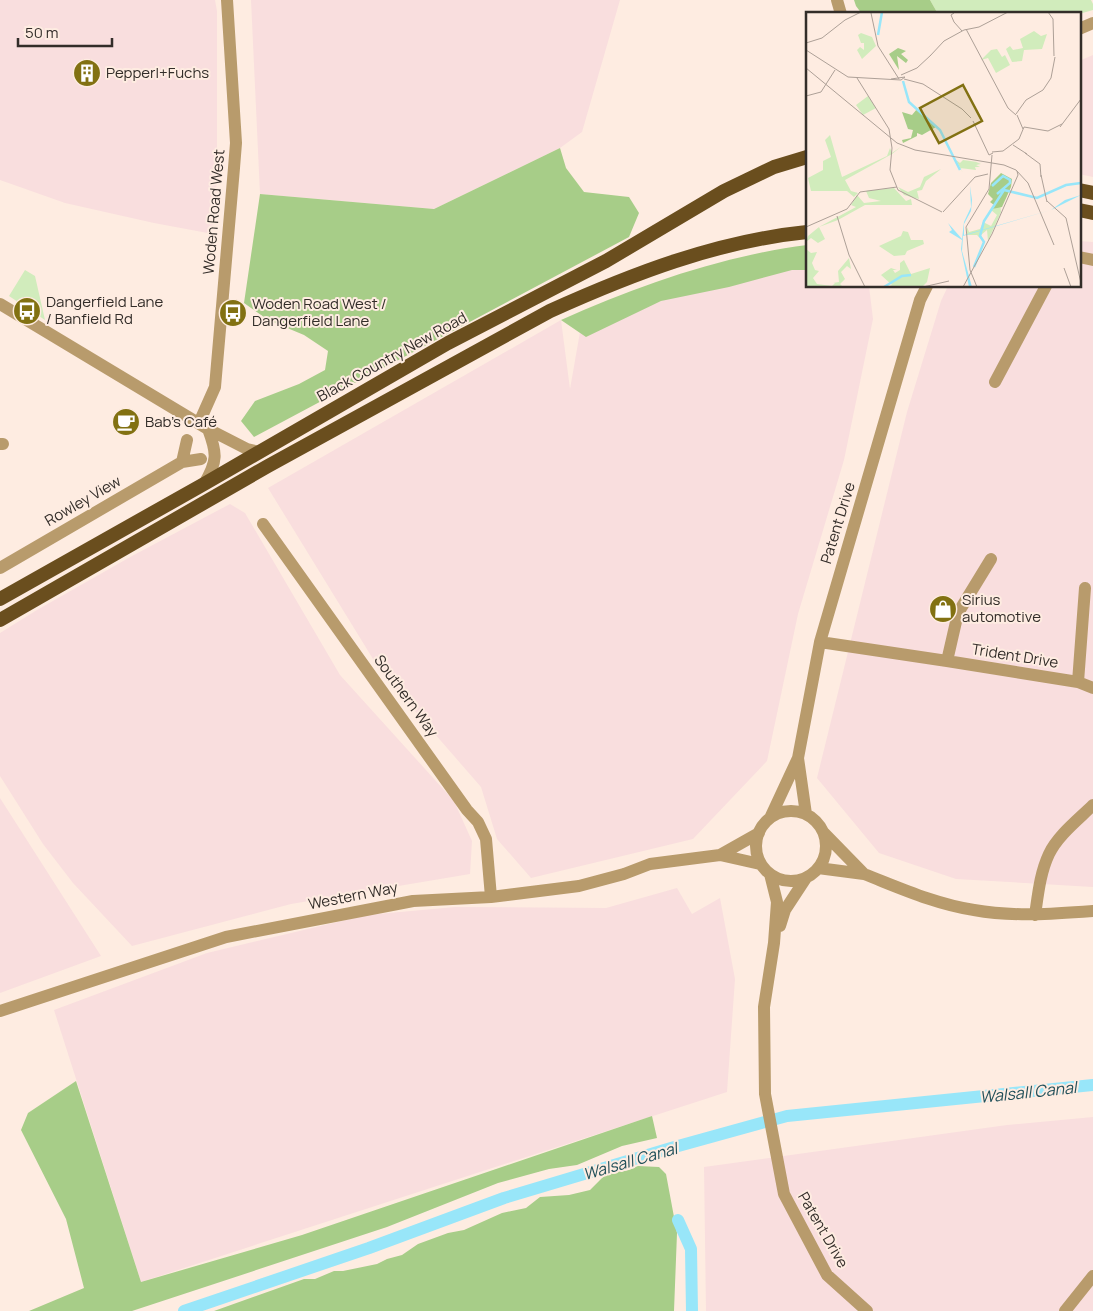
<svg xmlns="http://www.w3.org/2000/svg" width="1093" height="1311" font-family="Manrope,sans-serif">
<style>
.industrial{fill:#f9dede}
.green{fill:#d1ecbc}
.forest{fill:#a7cd88}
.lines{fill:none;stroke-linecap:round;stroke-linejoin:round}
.canal{stroke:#98e6f9;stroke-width:12}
.minor{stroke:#b89b6c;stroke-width:12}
.tertiary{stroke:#b89b6c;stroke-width:12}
.trunk{stroke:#6a4e1e;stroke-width:14}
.labels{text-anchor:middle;stroke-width:4;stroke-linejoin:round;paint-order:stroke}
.poi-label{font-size:15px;fill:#332d29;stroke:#feece1;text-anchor:start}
.street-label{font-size:15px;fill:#332d29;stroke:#feece1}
.water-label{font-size:16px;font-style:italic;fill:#22505a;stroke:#feece1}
.inset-river{fill:none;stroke:#98e6f9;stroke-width:2.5}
.inset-road{fill:none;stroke:#ada097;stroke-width:1}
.view{fill:#827112;fill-opacity:0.15;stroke:#827112;stroke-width:2.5}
.inset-edge{fill:none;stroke:#332d29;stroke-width:2.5}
</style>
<rect width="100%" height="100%" fill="#feece1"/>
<path class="industrial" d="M0,0H215L217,11V175L213,234L154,223L65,203L0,180Z
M251,0H620L582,132L560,148L434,209L260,194Z
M1093,55V177L1079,174V61Z
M1079,241L1093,242V887L956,879L879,853L817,778L907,412L941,301L948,286H1079Z
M774,258L807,260V286H869L873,319L844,460L798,614L767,761L693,839L531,878L497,839L481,787L381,672L268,488L561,320L570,389L580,332Z
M230,504L245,513L340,675L454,801L472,841L470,874L291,904L132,946L73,883L43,844L0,776V633L37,610L132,556Z
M0,798L101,956L0,993Z
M677,888L692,914L720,898L735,979L727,1092L141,1282L54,1010L207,953L367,915L455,907L606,908Z
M1093,1117V1311H706L704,1167L1007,1125Z"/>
<path class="green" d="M930,0H1091L1093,4V10L1079,14H938Z
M25,270L35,276L45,320L9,296Z"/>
<path class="forest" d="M854,0H930L938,14H862L856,6Z
M560,148L566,168L584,192L629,197L639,213L629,237L254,437L241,421L255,401L299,384L325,370L328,351L304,335L268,320L244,303L260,194L434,209Z
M807,245V270H792L729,287L661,301L586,337L561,320C639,285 722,256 807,245Z
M76,1081L141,1282L302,1235L652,1116L657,1138L622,1146L577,1165L549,1169L498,1183L387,1227L132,1311H29L84,1288L66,1219L21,1130L28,1113Z
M638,1166L659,1167L666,1174L677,1233L674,1311H214L304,1279H315L334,1271H343L377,1264L387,1259L402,1255L418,1244L448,1233L464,1230L502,1213L526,1208L540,1197L569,1195L590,1190L605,1175L612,1171C623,1172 628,1171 638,1166Z"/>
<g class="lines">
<path class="canal" d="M678,1220L691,1249L692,1311
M184,1311L369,1248L504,1198L671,1148L787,1116L1093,1085"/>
<path class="minor" d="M837,0L841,14
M1079,257L1093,260
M995,382L1046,286
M199,423L215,387L234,168L236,143L227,0
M187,440L182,462L201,459
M0,444H3
M263,524L467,810L478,822L486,839L491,897
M0,568L182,462
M820,642L947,661L1078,682L1093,688
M947,661L958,613L991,559
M1078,682L1085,588
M798,758L820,642L920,300L927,286
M756 846a35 35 0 1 1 70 0a35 35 0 1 1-70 0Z
M771,816L798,758L806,814
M759,833L720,855L760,864
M818,868L864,874L824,833
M770,874L777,902L774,943L764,1007L765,1094L784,1194L827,1275L867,1311
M864,874C900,888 935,904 974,910C1013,917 1053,914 1093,911
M1035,915C1038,895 1040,873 1049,854C1058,835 1079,819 1093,805
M780,926L785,910L806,878
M0,1011L226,937L413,901L491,897L579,886L624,874L650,864L720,855
M1065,1311L1093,1276"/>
<path class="tertiary" d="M1079,29L1093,23
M0,304L208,429L247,449L259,452
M204,484C218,461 217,453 208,429"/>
<path class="trunk" d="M1079,190L1093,193
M1079,210L1093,213
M0,599L204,484L448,343L606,261L724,191L774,167L807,157
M0,620L268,466L550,311C632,274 717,241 807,232"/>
</g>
<defs>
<g id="building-disc" transform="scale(1.4375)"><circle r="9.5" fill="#827112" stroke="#feece1"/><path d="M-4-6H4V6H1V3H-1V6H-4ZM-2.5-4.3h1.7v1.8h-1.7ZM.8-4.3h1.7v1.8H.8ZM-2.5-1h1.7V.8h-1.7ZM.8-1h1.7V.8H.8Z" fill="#fff"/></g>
<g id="bus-disc" transform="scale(1.4375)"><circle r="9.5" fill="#827112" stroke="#feece1"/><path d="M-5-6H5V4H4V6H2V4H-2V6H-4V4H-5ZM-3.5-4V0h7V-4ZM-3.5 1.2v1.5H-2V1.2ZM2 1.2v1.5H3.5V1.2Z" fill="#fff"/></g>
<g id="cafe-disc" transform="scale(1.4375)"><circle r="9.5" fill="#827112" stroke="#feece1"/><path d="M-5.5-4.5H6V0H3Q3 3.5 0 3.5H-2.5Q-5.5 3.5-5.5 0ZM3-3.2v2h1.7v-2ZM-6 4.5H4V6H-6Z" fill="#fff"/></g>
<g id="shop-disc" transform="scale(1.4375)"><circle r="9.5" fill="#827112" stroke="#feece1"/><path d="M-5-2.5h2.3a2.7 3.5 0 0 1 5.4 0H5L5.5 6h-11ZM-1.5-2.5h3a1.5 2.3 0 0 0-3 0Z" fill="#fff"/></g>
</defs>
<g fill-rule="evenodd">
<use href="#building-disc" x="87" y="73"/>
<use href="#bus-disc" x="27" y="311"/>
<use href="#bus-disc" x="233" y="313"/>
<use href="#cafe-disc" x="126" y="422"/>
<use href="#shop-disc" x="943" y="609"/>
</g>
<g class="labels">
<g class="poi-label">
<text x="106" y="78">Pepperl+Fuchs</text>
<text x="46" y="307">Dangerfield Lane<tspan x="46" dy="17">/ Banfield Rd</tspan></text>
<text x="252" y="309">Woden Road West /<tspan x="252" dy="17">Dangerfield Lane</tspan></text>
<text x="145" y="427">Bab's Café</text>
<text x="962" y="605">Sirius<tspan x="962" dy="17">automotive</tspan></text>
</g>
<g class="street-label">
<text transform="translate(214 212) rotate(-85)" y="5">Woden Road West</text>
<text transform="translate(392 357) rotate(-29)" y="5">Black Country New Road</text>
<text transform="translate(83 501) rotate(-30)" y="5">Rowley View</text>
<text transform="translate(838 523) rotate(-73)" y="5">Patent Drive</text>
<text transform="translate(1015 656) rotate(9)" y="5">Trident Drive</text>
<text transform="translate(406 696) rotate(54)" y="5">Southern Way</text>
<text transform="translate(353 896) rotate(-11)" y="5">Western Way</text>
<text transform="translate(823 1230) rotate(60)" y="5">Patent Drive</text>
</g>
<g class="water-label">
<text transform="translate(1028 1092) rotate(-6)" y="6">Walsall Canal</text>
<text transform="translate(630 1161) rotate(-16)" y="6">Walsall Canal</text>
</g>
</g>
<g transform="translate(806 12)">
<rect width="275" height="275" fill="#feece1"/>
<path d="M228,19L235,24L241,22L236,37L218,38L216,49L206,50L200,37L204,34L207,38L217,36L214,27ZM55,21L66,25L70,34L56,47L51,38L54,35L58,38V31H55L52,23ZM191,37L196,45L199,43L204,53L190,61L182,46L175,48L185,38ZM62,84L70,96L57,103L50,93ZM24,123L36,165L81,144L84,136L86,141L96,134L86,142L39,168L45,179L52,181L48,185L41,179H5L2,166L17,158V149L25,145L19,128ZM150,148L154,151L157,148L178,151L170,150L175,152L170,153L174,155H169L170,158L154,156L157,161ZM135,157L120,169L116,178L111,179L113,187L98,183L92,175L102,180L114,175L118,165ZM88,176L100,189L105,187L106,193H59L32,208L13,215L19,227L12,231L5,226L0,230L2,224L13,215L50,195L45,193L51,183L58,191L75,189L63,186L60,179ZM198,179H203L199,188L201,179L194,190L195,200L182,229L181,218L175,223L177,229L171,223H161V215L164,214L161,215L163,220L174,217L177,210L185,214L191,203L185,198L191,195L189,192ZM97,219L102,220L105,228H117L118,232L101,239L99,243L88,244L73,234L95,224ZM0,237L5,241L11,240L6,251L9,258L13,259L7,266L11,272L26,274L29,271H27L33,270L32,259L43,246L45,257L41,254L35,260L39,267L34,272L36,274L0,275ZM98,248L105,262L124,256L121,270L116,275H81L86,273L75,263L85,256L91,258H87L89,261L94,258V251Z" fill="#d1ecbc"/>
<path d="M92,36L100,39L95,42L102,48L100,51L91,44L93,58L83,42ZM111,97L130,115L116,123L111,121V124L97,131L96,128L105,126L107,118L102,117L96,100L106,103ZM195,161L206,167L205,175L196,195L186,197L177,210L188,193L184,190L187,187L182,182L185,171Z" fill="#a7cd88"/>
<path d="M153,156L164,174L166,188L165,199L158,212V223L245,198L259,188L275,183L245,198L157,224L156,239L166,275H163L155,237L156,228L143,220L146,218L142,211L156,227L158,210L165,195L164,174Z" fill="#98e6f9"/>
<path class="inset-river" d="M72,23L76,0M97,69L103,90L134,118L154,158M186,174L197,164L204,168V171L191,182M168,255L178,230L174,224L178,209L198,178L231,186L260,173L275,171M78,275L96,264L105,263"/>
<path class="inset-road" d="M242,0L247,7L248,44M65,1L72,34L93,67M148,1L145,3L148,10L156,19M160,17L202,96L210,103M0,31L16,26L39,8L55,0M0,38L42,65L95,68L99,65L85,67M124,44L138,29L158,18L173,15L202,0M0,56L91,131L109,138L198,153L210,158L222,171L248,233M95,63L111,56L125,43M51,66L83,117L86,136L84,158L92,178L136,200M98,67L117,72L156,97L165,106M0,84L15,80L29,58M210,102L220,88L237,78L245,66L249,45M211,103L217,117M167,109L183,143L187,141M254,115L275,87M207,133L221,142M186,140L197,139L213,127L218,115L242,119L256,112M219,141L234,152L235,165M235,163L241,190M241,189L260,206L275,271M137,200L169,165L182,162M31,204L43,243L59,275M0,215L41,197L54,180L91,175M258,256L265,275M117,275L143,269M157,275L186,222L212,163L211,159M171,275L164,258L160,215L183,177L186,143"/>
<path class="view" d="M157,73L176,109L133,131L114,96Z"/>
<rect width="275" height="275" class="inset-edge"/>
</g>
<path d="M18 38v8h94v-8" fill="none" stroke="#332d29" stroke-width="2.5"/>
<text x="25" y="38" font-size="15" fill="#332d29" stroke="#feece1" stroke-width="4" paint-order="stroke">50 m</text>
</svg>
